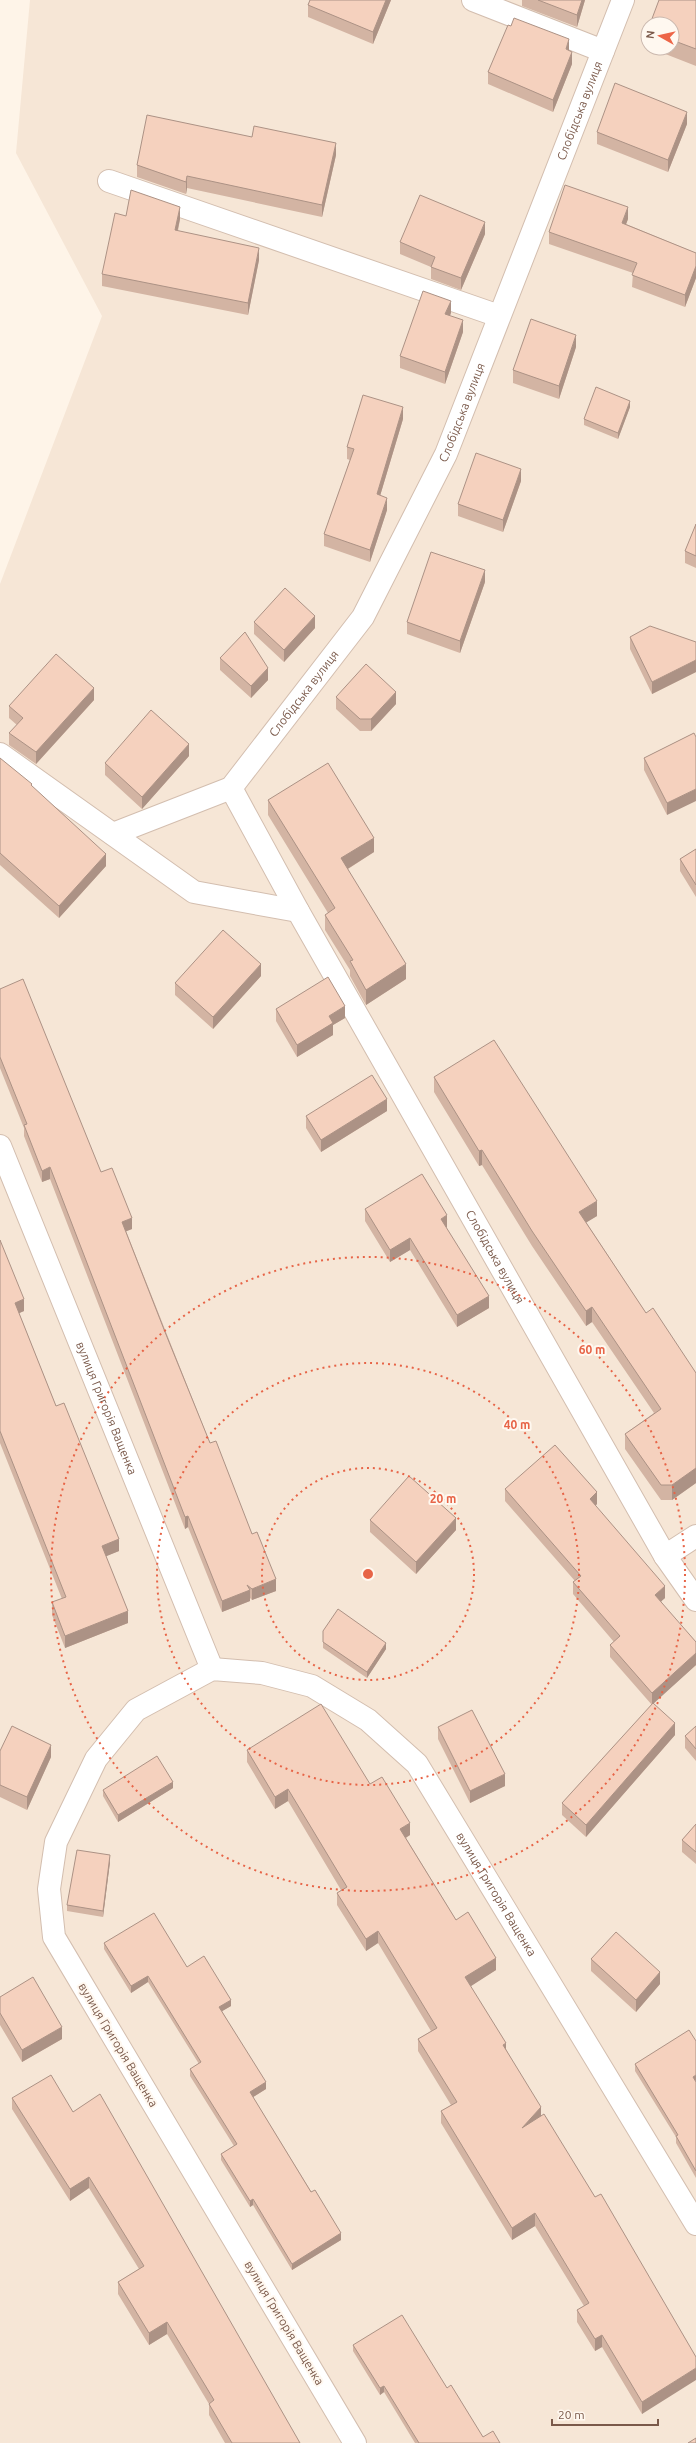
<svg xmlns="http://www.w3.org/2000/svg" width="696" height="2443" font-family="Ubuntu,sans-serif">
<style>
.residential{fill:#f6e6d6;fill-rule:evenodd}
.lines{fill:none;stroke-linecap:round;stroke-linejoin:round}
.minor-casing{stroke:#d3beaf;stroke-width:24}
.minor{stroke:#fff;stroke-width:22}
.wall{fill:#d3b4a3}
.shaded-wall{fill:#ac9285}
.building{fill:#f5d1be;stroke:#ac9285}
.ring{fill:none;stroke:#e76447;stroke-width:2;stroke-dasharray:2 4}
.labels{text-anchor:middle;stroke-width:4;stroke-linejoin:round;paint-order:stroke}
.street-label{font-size:12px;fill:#7a594a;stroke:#fff8f0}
.centre{fill:#e76447;stroke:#fff8f0;stroke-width:2}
.ring-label{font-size:12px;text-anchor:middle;font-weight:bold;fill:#e76447;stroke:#fff8f0;stroke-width:4;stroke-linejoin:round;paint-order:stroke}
</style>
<rect width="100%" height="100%" fill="#fef4e8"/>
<path class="residential" d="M30,0H696V2443H0V584L102,316L16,153ZM648,24H672V48H648Z"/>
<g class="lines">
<g class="minor-casing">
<g id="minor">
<path d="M473,0L603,51"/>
<path d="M109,181L499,316"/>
<path d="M0,754L194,892L298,911"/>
<path id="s1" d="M231,788L298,911L665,1556L696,1600"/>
<path id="s2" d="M113,834L231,788L363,617L446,454L623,0"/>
<path id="s3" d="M0,1146L212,1669"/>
<path d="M665,1556L696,1536"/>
<path id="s4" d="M355,2443L54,1937L49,1889L56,1842L96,1759L136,1710L212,1669L262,1673L312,1686L368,1720L417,1764L696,2224"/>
</g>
</g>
<use href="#minor" class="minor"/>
</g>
<path class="wall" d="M310,0H391L373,44L308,17V5Z
M522,0H585L577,27L522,6Z
M696,0V66L650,48H672V24Z
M511,26L569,51L572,64L553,112L488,84V72Z
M648,28V47H647V30Z
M687,124L668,172L597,144V132Z
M336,155L322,217L187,188L186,194L137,177V165Z
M126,216L180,219L178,231L259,260L248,315L102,286V274Z
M628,219L626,224L696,253V278L685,307L632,287L633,273L549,244V232Z
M485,234L461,290L431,279V267L400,254V242Z
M451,313L450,316L463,332L445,384L400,368V356Z
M576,347L559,399L513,383V370Z
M630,407L618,439L584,425V419Z
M403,419L380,496L387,510L370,562L324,546V534L350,460L347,459V447Z
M521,481L503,532L458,516V504Z
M696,524V568L685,563V551Z
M485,582L460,653L407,634V622Z
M254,622L315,628L284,662L254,634Z
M630,637L696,642V672L652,694L630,649Z
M220,658L268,680L251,698L220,670Z
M336,697L396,704L371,731H360L336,709Z
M94,700L36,764L9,745V733L17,725L9,718V706Z
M694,733L667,815L644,770V758Z
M189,756L142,809L105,775V763Z
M0,758L32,787L106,866L59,918L0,865Z
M268,800L374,852L348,869L406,979L366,1005L350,976V970L325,930V915L328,913L268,815Z
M696,849V897L680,871V859Z
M261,976L213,1029L175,995V983Z
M0,989L132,1229L126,1231L210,1443L252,1534L276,1591L252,1600L250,1598V1601L222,1612L188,1527L185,1529L50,1179L42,1182L24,1136V1128L0,1068Z
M276,1009L345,1018L333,1025V1035L297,1057L276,1021Z
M434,1077L597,1216L586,1222L646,1313L696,1373V1483L672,1500H661L625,1449V1434L654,1413L592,1322L586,1326L532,1246L482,1165L479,1166L434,1092Z
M387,1111L321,1152L306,1128V1116Z
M365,1209L447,1227H446L489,1308L457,1327L410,1250L390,1262L365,1221Z
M0,1240L24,1311L19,1313L56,1406L119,1551L106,1556L128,1623L65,1648L52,1615V1602L62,1599L0,1443Z
M505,1489L597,1504L595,1506L665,1598L661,1601L696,1665L653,1703L675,1735L586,1837L562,1815V1803L652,1705L610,1657V1645L614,1642L573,1594V1582L575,1581L505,1501Z
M370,1520L456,1530L416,1574L370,1532Z
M323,1631L386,1649L367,1678L323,1648Z
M696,1726V1761L685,1748V1736Z
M438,1727L505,1786L470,1803L438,1739Z
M247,1750L370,1784L410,1835L406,1838L456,1920L496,1970L470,1986L506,2049L541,2116L595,2197L696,2357L642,2414L602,2347L595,2351L577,2322V2310L584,2306L535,2226L512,2240L441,2123V2111L451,2105L418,2051V2039L431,2031L378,1943L366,1951L337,1905V1893L341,1890L288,1801L275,1809L247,1762Z
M0,1751L51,1757L27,1810L0,1797Z
M173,1788L118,1822L103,1796V1790Z
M696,1824V1864L682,1852V1840Z
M110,1862L103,1917L67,1911V1905Z
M104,1943L187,1967L231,2006L222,2011L266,2089L253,2097L341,2240L292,2270L253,2205L250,2207L221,2160V2154L234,2146L190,2076V2069L199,2064L148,1982L131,1993L104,1949Z
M591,1959L660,1984L636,2012L591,1971Z
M0,1997L62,2039L22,2062L0,2025Z
M696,2041V2178L676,2143V2137L635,2071V2064Z
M12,2098L73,2112L300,2443H225L209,2415V2404L167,2334L149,2345L118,2294V2282L139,2269L89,2188L70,2201L12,2109Z
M353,2345L447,2388L483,2437L500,2443H415L384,2392L380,2395L353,2351Z"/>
<path class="shaded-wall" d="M386,0H391L373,44V32Z
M582,0H585L577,27V15Z
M569,39V51L566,49Z
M572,52V64L553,112V100Z
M687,112V124L668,172V160Z
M336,143V155L322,217V205Z
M187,176V188L186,194V182Z
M180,207V219L175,242V230Z
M628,207V219L622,235V223Z
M485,222V234L461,290V278Z
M259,248V260L248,315V303Z
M696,266V278L685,307V295Z
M451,301V313L445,326V314Z
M463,320V332L445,384V372Z
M576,335V347L559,399V386Z
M630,401V407L618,439V433Z
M403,407V419L377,506V494Z
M521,469V481L503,532V520Z
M387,498V510L370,562V550Z
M485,570V582L460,653V641Z
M315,616V628L284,662V650Z
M696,660V672L652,694V682Z
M268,668V680L251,698V686Z
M94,688V700L36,764V752Z
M396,692V704L371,731V719Z
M189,744V756L142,809V797Z
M696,789V801L667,815V803Z
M374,838V852L341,873V858Z
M106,854V866L59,918V906Z
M261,964V976L213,1029V1017Z
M406,964V979L366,1005V990Z
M345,1006V1018L333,1025V1035L297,1057V1045L329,1016Z
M387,1099V1111L321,1152V1140Z
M482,1150V1165L479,1166V1151Z
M50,1167V1179L42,1182V1171Z
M597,1201V1216L579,1227V1212Z
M447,1215V1227L441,1231V1219Z
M132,1218V1229L122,1233V1222Z
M410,1238V1250L390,1262V1250Z
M489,1296V1308L457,1327V1315Z
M24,1299V1311L15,1315V1303Z
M592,1307V1322L586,1326V1311Z
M696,1468V1483L672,1500V1485Z
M597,1492V1504L590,1511V1499Z
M188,1516V1527L185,1529V1517Z
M456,1518V1530L416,1574V1562Z
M119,1539V1551L102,1558V1546Z
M276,1579V1591L252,1600V1589Z
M665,1586V1598L655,1607V1595Z
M250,1590V1601L222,1612V1601Z
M128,1611V1623L65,1648V1636Z
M386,1643V1649L367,1678V1672Z
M696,1653V1665L652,1705V1693Z
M675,1723V1735L586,1837V1825Z
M51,1745V1757L27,1810V1797Z
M505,1774V1786L470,1803V1791Z
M173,1782V1788L118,1822V1815Z
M288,1789V1801L275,1809V1797Z
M410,1823V1835L400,1841V1829Z
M110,1855V1862L103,1917V1911Z
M378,1931V1943L366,1951V1939Z
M496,1958V1970L465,1990V1977Z
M660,1972V1984L636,2012V2000Z
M148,1976V1982L131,1993V1986Z
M231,2000V2006L219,2013V2007Z
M62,2027V2039L22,2062V2050Z
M506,2043V2055L503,2045Z
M696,2075V2082L693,2077Z
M266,2082V2089L250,2099V2092Z
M541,2107V2119L522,2128Z
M89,2177V2188L70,2201V2189Z
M253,2199V2205L250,2207V2201Z
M535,2213V2226L512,2240V2228Z
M341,2233V2240L292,2270V2264Z
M167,2322V2334L149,2345V2333Z
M602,2335V2347L595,2351V2339Z
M696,2368V2380L642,2414V2402Z
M384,2386V2392L380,2395V2388Z"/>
<path class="building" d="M310,0H386L373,32L308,5Z
M538,0H582L577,15Z
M659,0H696V49L672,40V24H650Z
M514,18L569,39L566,49L572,52L553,100L488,72L508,25L511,26Z
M615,83L687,112L668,160L597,132Z
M147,115L252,137L254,126L336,143L322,205L187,176L186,182L137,165Z
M565,185L628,207L622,223L696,253V266L685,295L632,275L637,263L549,232Z
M131,190L180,207L175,230L259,248L248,303L102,274L115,213L126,216Z
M420,195L485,222L461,278L431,267L435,257L400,242Z
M423,291L451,301L445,314L463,320L445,372L400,356Z
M531,319L576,335L559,386L513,370Z
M596,387L630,401L618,433L584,419Z
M363,395L403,407L377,494L387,498L370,550L324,534L354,449L347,447Z
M476,453L521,469L503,520L458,504Z
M696,524V556L685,551Z
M431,552L485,570L460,641L407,622Z
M285,588L315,616L284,650L254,622Z
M650,626L696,642V660L652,682L630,637Z
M245,632L268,668L251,686L220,658Z
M56,654L94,688L36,752L9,733L23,718L9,706Z
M366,664L396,692L371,719H360L336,697Z
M151,710L189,744L142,797L105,763Z
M694,733L696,737V789L667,803L644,758Z
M0,758L32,784L31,785L106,854L59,906L0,853Z
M328,763L374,838L341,858L406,964L366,990L350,961L353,960L325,915L335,908L268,800Z
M696,849V885L680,859Z
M223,930L261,964L213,1017L175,983Z
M328,977L345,1006L329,1016L333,1023L297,1045L276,1009Z
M23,979L101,1172L112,1168L132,1218L122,1222L165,1332L210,1443L216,1441L252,1534L257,1532L276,1579L252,1589L247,1585L250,1590L222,1601L188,1516L185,1517L50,1167L42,1171L24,1125L27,1124L0,1057V989Z
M494,1040L597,1201L579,1212L646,1313L653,1308L696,1373V1468L672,1485H661L625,1434L661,1409L592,1307L586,1311L532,1231L482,1150L479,1151L434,1077Z
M372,1075L387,1099L321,1140L306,1116Z
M422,1174L447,1215L441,1219L489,1296L457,1315L410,1238L390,1250L365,1209Z
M0,1240L24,1299L15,1303L56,1406L64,1403L119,1539L102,1546L128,1611L65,1636L52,1602L66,1597L0,1431Z
M555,1445L597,1492L590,1499L665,1586L655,1595L696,1642V1653L652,1693L610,1645L620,1636L573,1582L581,1576L505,1489Z
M409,1476L456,1518L416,1562L370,1520Z
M338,1609L386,1643L367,1672L323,1642V1631Z
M653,1703L675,1723L586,1825L562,1803Z
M321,1704L370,1784L382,1777L410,1823L400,1829L456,1920L468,1912L496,1958L465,1977L506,2043L503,2045L541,2107L522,2128L544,2114L595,2197L601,2194L696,2357V2368L642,2402L602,2335L595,2339L577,2310L589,2303L535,2213L512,2228L441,2111L457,2102L418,2039L437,2028L378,1931L366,1939L337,1893L347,1887L288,1789L275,1797L247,1750Z
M472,1710L505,1774L470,1791L438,1727Z
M12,1726L51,1745L27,1797L0,1785V1751Z
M696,1726V1749L685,1736Z
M157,1756L173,1782L118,1815L103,1790Z
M696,1824V1852L682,1840Z
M77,1850L110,1855L103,1911L67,1905Z
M154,1913L187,1967L204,1956L231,2000L219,2007L266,2082L250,2092L311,2192L315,2190L341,2233L292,2264L253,2199L250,2201L221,2154L237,2144L190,2069L201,2062L148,1976L131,1986L104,1943Z
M616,1932L660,1972L636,2000L591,1959Z
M33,1977L62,2027L22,2050L0,2013V1997Z
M689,2030L696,2041V2075L693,2077L696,2082V2171L676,2136L678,2135L635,2064Z
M51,2075L73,2112L100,2094L300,2443H232L209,2404L214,2400L167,2322L149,2333L118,2282L144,2266L89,2177L70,2189L12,2098Z
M402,2315L447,2388L451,2385L483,2437L493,2431L500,2443H419L384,2386L380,2388L353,2345Z
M696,2438V2443H688Z"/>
<g class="ring">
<circle cx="368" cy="1574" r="106"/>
<circle cx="368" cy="1574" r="211"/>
<circle cx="368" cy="1574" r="317"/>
</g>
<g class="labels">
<g class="street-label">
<text dy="4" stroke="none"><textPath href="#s2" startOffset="894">Слобідська вулиця</textPath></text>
<text dy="4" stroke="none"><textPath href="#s2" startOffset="570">Слобідська вулиця</textPath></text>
<text dy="4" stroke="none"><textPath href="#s2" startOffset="246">Слобідська вулиця</textPath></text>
<text dy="4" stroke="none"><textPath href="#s1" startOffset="538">Слобідська вулиця</textPath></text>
<text dy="4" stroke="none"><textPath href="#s3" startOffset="283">вулиця Григорія Ващенка</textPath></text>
<text dy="4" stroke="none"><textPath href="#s4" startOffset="1312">вулиця Григорія Ващенка</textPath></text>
<text transform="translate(118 2045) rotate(59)" y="4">вулиця Григорія Ващенка</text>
<text transform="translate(284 2323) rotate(59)" y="4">вулиця Григорія Ващенка</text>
</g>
</g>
<circle cx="368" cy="1574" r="6" class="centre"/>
<g class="ring-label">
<text x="592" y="1354">60 m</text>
<text x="517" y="1429">40 m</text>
<text x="443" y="1503">20 m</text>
</g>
<g transform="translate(660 36) rotate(278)"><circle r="19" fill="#fff8f0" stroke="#cab8ae"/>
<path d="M0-3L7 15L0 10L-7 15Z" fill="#ed6547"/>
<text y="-6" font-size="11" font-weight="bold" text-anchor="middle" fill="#7a594a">N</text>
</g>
<path d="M552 2419v6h106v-6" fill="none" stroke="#7a594a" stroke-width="2"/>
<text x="558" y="2419" font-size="12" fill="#7a594a" stroke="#fff8f0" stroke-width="3" paint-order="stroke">20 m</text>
</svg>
